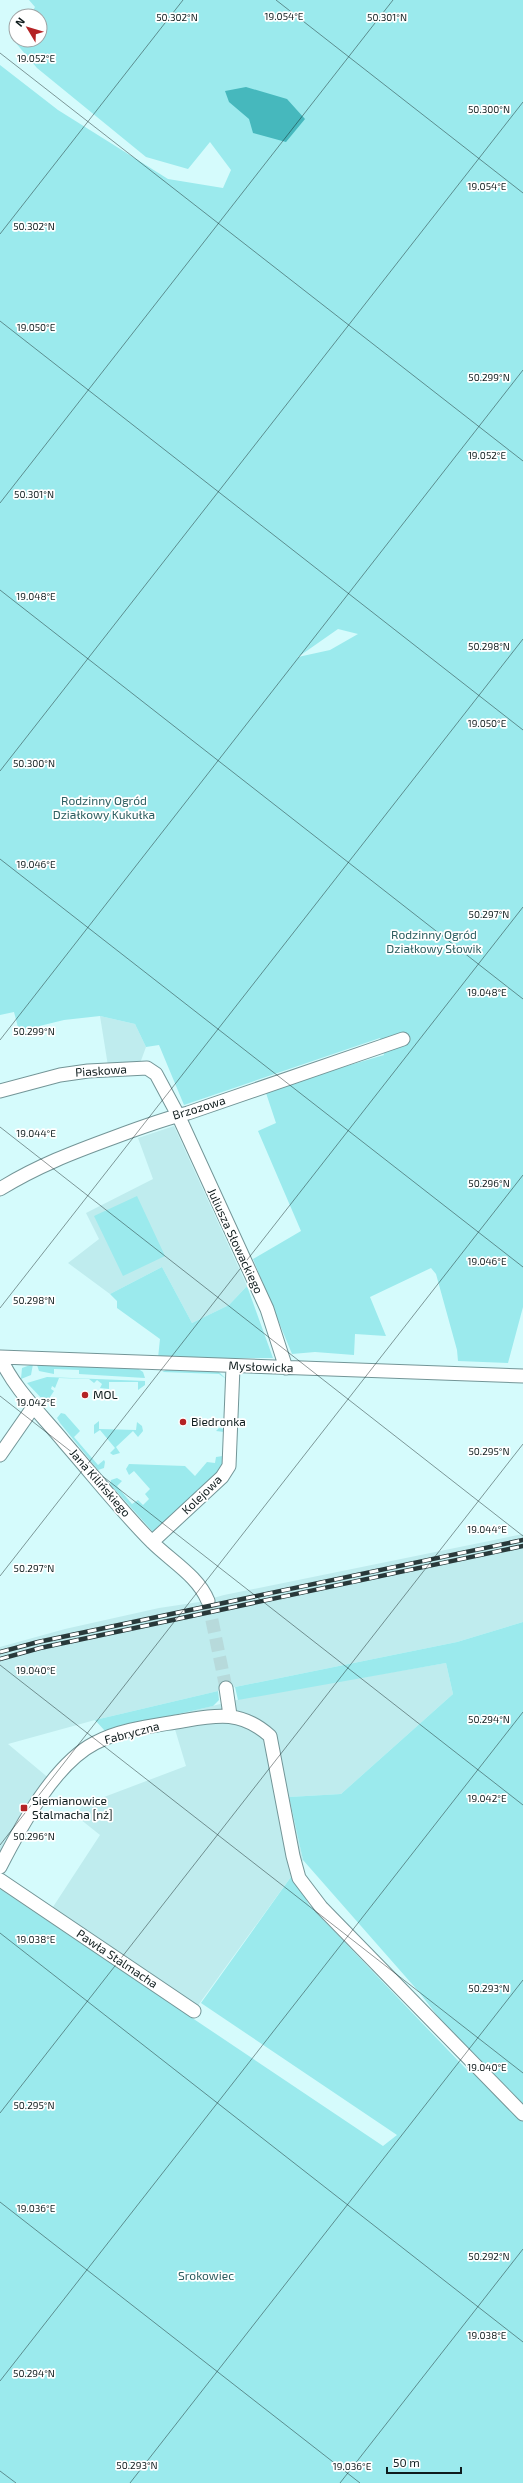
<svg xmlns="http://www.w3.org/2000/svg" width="523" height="2483" font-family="'Exo 2',sans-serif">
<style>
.built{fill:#bfecee}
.green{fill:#9beaed;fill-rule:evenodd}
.water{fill:#46b8bd}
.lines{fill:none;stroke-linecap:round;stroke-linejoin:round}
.minor-tunnel{stroke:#b7dadb;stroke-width:13;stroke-dasharray:13 6;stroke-linecap:butt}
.minor-casing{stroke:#739597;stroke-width:15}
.minor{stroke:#fff;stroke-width:13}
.rail-casing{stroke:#29393a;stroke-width:4.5}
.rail{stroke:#fff;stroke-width:3;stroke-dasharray:9;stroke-linecap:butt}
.ticks{fill:none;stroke:#0f1c1d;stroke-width:1;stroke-opacity:0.45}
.poi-dot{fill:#b42325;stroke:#fff;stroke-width:1.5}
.labels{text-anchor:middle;stroke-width:3.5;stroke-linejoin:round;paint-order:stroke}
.park-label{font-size:12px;fill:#2d5e60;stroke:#fff}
.street-label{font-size:12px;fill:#0f1c1d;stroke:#fff}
.poi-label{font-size:12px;fill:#0f1c1d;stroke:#fff;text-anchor:start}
.ticks-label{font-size:10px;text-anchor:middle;fill:#0f1c1d;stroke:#fff;stroke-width:3.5;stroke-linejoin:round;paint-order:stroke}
</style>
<rect width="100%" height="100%" fill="#d5fbfc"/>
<path class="built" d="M100,1016L135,1024L146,1047L139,1066H108Z
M174,1126L247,1286L229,1305L192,1323L162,1267L110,1294L68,1263L99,1239L86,1213L153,1179L138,1138Z
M523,1534V1622L457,1642L235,1687L95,1720L8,1744L57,1785L25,1829L0,1872V1647L65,1629L159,1608L199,1602L224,1595Z
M446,1663L453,1694L341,1794L289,1797L303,1860L194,2011L51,1910L100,1835L75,1815L83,1805L186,1766L171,1716L253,1696Z"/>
<path class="green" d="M29,0H523V1307L508,1363L458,1361L457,1350L436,1274L431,1268L370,1297L386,1336L355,1334L354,1355L315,1352L292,1354L253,1259L301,1231L258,1131L276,1123L265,1090L384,1055L380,1038L184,1105L159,1045L146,1047L135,1024L100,1016L64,1020L19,1031L14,1012L0,1015V65L58,110L168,179L223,188L231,170L210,142L188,169L146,157L37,68L15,42L16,39L40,40V16H30L35,7ZM338,629L358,634L330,650L298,657Z
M137,1196L165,1256L123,1276L94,1216Z
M162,1267L192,1323L229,1305L247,1286L273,1358H158L160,1339L117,1308V1301L110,1294Z
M33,1364L31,1375L21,1379L22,1368Z
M37,1365L137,1368L143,1372L145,1378L79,1374V1370L54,1369V1374L39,1371Z
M168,1369L218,1371L226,1379L219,1374L162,1372Z
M47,1377L145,1381V1385L138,1390V1382H109V1389L100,1388L102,1384L97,1380L94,1383L89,1379L59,1378L55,1388L52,1386L51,1389L54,1391L46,1403L27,1383Z
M61,1413L65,1414L80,1431L74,1437L98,1465L104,1460L105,1462L104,1468L98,1470L60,1423L57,1418Z
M99,1421V1429L136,1430L137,1422L142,1426L143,1431L138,1437L133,1431L116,1447L120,1453L113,1455L110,1453L115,1448L100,1430L94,1434V1425Z
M219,1428L224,1429L226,1459L221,1470L153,1532L110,1484L111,1480L117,1478L122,1481L117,1486L132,1504L138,1500L143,1505L149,1499L145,1494L150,1489L134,1471L129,1475L126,1469L129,1464L185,1466L195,1476L207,1462L215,1463L216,1457L223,1456L224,1432L216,1431Z
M523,1622V2483H0V1889L383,2146L397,2135L201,2003L293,1874L309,1905L469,2072L476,2066L419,1992L303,1860L289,1797L341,1794L453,1694L446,1663L238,1700L235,1687L457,1642Z
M218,1691L219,1700L213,1706L105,1731L95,1720Z"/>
<path class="water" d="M246,87L287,99L305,119L286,142L253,133L249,119L229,102L225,91Z"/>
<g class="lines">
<path class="minor-tunnel" d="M208,1601L226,1688"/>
<g class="minor-casing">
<path id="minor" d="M0,1091L60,1075L88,1071L147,1068L156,1074L178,1115L267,1309L286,1368
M0,1189C37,1166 74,1152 115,1137C139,1128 163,1119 188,1113L403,1039
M0,1357L523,1376
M0,1357C14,1389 42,1415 64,1442C93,1475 121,1511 152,1542C171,1561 198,1576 208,1601
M0,1455L34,1406
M152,1542L222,1477L229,1466L233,1367
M226,1688L230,1715
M0,1867C20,1828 54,1764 95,1743C121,1729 153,1726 182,1721C217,1715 241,1710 270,1736L293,1856L299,1878L321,1907L523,2114
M0,1880L194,2011"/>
</g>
<use href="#minor" class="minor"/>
<g class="rail-casing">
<path id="rail" d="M0,1652L38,1642L523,1540
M0,1659L40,1648L523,1546"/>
</g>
<use href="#rail" class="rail"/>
</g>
<path class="ticks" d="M276,0L523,193M0,53L523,461M0,234L183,0M0,321L523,730M0,503L393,0M0,590L523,999M0,771L523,102M0,859L523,1267M0,1040L523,370M0,1127L523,1536M0,1308L523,639M0,1396L523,1805M0,1576L523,907M0,1665L523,2073M0,1845L523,1175M0,1933L523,2342M0,2113L523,1444M0,2202L360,2483M0,2381L523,1712M0,2471L16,2483M130,2483L523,1980M340,2483L523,2249"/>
<g class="poi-dot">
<circle cx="85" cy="1395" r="4"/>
<circle cx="183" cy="1422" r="4"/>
<rect x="20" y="1804" width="8" height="8" rx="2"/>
</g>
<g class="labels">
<g class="park-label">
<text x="104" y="805">Rodzinny Ogród<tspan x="104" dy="14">Działkowy Kukułka</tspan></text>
<text x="434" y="939">Rodzinny Ogród<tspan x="434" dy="14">Działkowy Słowik</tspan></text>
<text x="206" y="2280">Srokowiec</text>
</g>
<g class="street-label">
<text transform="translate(101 1071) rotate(-4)" y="4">Piaskowa</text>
<text transform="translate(199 1108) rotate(-17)" y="4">Brzozowa</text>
<text transform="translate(235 1241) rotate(65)" y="4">Juliusza Słowackiego</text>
<text transform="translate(261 1367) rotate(2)" y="4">Mysłowicka</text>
<text transform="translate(100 1483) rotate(49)" y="4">Jana Kilińskiego</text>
<text transform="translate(202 1495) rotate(-44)" y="4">Kolejowa</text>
<text transform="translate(132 1733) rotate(-15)" y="4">Fabryczna</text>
<text transform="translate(117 1959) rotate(34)" y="4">Pawła Stalmacha</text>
</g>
<g class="poi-label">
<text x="93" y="1399">MOL</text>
<text x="191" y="1426">Biedronka</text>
<text x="32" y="1805">Siemianowice<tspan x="32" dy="14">Stalmacha [nż]</tspan></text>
</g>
</g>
<g class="ticks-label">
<text x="284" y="20">19.054°E</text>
<text x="177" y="21">50.302°N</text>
<text x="387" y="21">50.301°N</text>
<text x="36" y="62">19.052°E</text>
<text x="489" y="113">50.300°N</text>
<text x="487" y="190">19.054°E</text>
<text x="34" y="230">50.302°N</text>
<text x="36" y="331">19.050°E</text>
<text x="489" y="381">50.299°N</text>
<text x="487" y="459">19.052°E</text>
<text x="34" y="498">50.301°N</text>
<text x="36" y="600">19.048°E</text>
<text x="489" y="650">50.298°N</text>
<text x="487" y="727">19.050°E</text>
<text x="34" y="767">50.300°N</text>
<text x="36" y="868">19.046°E</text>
<text x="489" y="918">50.297°N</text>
<text x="487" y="996">19.048°E</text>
<text x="34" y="1035">50.299°N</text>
<text x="36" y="1137">19.044°E</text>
<text x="489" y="1187">50.296°N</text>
<text x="487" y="1265">19.046°E</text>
<text x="34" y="1304">50.298°N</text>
<text x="36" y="1406">19.042°E</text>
<text x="489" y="1455">50.295°N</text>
<text x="487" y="1533">19.044°E</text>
<text x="34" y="1572">50.297°N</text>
<text x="36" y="1674">19.040°E</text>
<text x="489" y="1723">50.294°N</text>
<text x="487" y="1802">19.042°E</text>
<text x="34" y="1840">50.296°N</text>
<text x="36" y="1943">19.038°E</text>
<text x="489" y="1992">50.293°N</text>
<text x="487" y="2071">19.040°E</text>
<text x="34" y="2109">50.295°N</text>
<text x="36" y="2212">19.036°E</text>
<text x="489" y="2260">50.292°N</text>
<text x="487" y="2339">19.038°E</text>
<text x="34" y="2377">50.294°N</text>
<text x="137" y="2469">50.293°N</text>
<text x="352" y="2470">19.036°E</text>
</g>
<g transform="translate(28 28) rotate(308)"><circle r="19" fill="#ffffff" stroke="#9fa4a5"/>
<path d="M0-3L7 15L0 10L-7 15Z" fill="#b42325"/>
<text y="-6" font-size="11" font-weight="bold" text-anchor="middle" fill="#0f1c1d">N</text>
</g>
<path d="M387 2467v6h74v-6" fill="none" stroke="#0f1c1d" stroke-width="2"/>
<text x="393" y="2467" font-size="12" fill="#0f1c1d" stroke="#ffffff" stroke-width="3" paint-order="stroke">50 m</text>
</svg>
